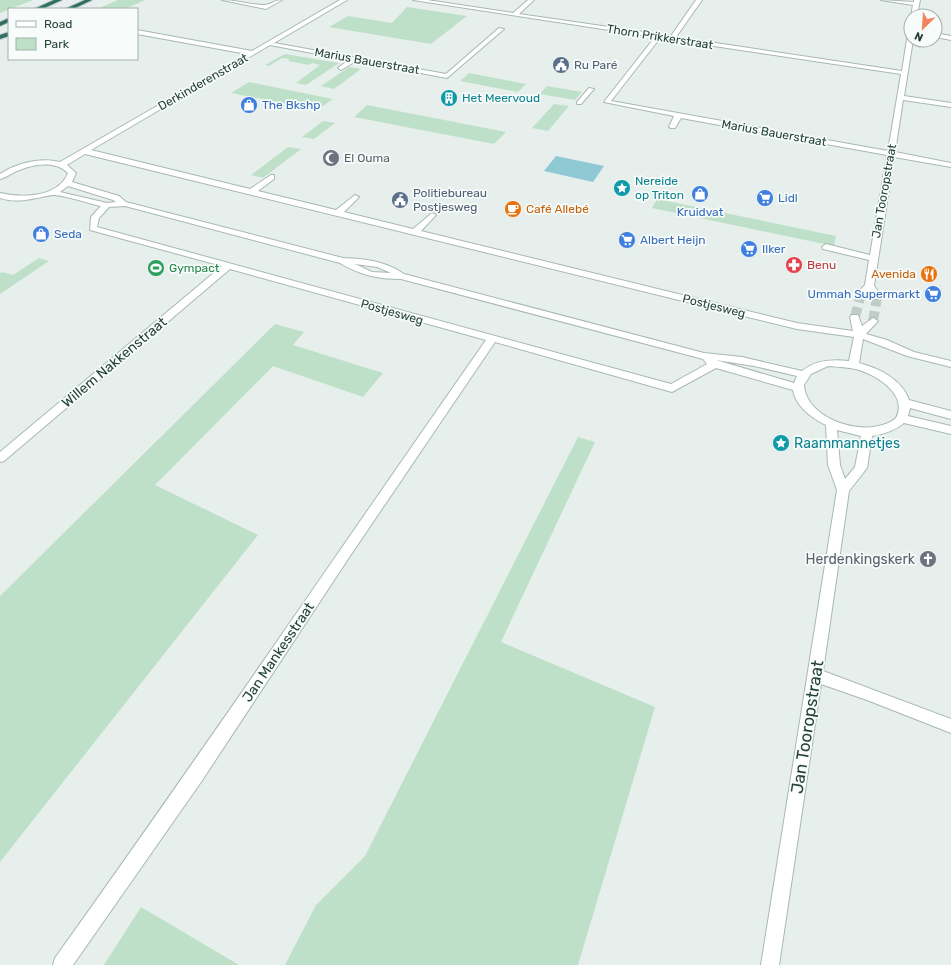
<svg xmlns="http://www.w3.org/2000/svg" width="951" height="965" font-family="Rubik,sans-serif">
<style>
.green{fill:#bfe0c8}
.water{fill:#8ec9d4}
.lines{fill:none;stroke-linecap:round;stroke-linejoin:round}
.minor-tunnel{stroke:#bfccc8;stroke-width:10;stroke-dasharray:10 5;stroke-linecap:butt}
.minor-casing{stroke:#a8b8b2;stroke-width:2}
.highway-casing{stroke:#c2cac8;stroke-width:2}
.minor{fill:#fff;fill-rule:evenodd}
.highway{fill:#2f6f62;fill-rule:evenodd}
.labels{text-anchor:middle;stroke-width:3.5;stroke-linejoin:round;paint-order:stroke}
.far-street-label{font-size:12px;fill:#24423a;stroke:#f7fbf9}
.far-service-label{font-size:12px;fill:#4e5e75;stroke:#f7fbf9;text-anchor:start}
.far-culture-label{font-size:12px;fill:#0d838f;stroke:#f7fbf9;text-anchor:start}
.far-shop-label{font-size:12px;fill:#366cbe;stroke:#f7fbf9;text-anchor:start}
.far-worship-label{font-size:12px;fill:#5b616d;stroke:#f7fbf9;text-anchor:start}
.far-food-label{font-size:12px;fill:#c56008;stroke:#f7fbf9;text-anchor:start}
.far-health-label{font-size:12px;fill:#be3a42;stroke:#f7fbf9;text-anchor:start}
.far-leisure-label{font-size:12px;fill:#27864d;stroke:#f7fbf9;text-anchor:start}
.street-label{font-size:14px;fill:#24423a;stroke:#f7fbf9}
.culture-label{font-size:14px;fill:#0d838f;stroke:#f7fbf9;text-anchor:start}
.worship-label{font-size:14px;fill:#5b616d;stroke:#f7fbf9;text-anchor:end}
.near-street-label{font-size:17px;fill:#24423a;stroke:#f7fbf9}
</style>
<rect width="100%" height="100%" fill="#e6efeb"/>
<path class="green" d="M0,0H33L0,13Z
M118,0H145L125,9H97Z
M407,7L467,16L431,44L329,27L348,16L392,23Z
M285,54L339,63L306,85L296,83L320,65L312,63L309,65L288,61L290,59L282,58L269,66L265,65Z
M349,67L361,69L334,89L321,86Z
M469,73L526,84L518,92L460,81Z
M249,82L333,99L317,110L231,93Z
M547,86L582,92L575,100L540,94Z
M554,104L569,106L548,131L532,128Z
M367,105L506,132L494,144L354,117Z
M323,121L335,123L314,139L302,137Z
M288,147L301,149L263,178L251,175Z
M657,199L836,236L834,246L652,208Z
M39,258L49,261L0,294V273L2,272L13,275Z
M275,324L304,332L293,345L383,373L363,397L273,366L155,485L258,535L0,862V596Z
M578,437L595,442L501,642L655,707L578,965H285L316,905L365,856Z
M141,907L239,965H104Z"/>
<path class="water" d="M556,156L604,166L593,182L544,171Z"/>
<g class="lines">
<path class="minor-tunnel" d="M855,317L861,294
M873,321L877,297"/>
<g class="minor-casing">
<path id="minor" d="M222,0C236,0 250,5 264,5C270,5 275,0 282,0L266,9Z
M340,0H347L274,43L446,74L499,28L504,29L447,78L356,61L341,70L338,68L339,67L349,60L270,45L91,150L250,189L271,175H274V179L258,191L336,210L355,195L359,197L344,212L413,229L432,213L436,215L421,231L797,323L853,331L850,317L852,315H858L862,326L873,318L878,321L866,334L887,340L914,352L951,361V367L907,356L863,339L859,363C878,368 902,379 909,400L951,411V419L910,408L908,416L951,426V434L904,423C894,431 884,434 872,436L867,468L849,491L823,671L951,719V733L867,700L821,684L779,965H761L837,490L828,465L826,425C812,418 796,407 793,390L716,368L672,392L495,342L350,556L201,782L73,965H53L55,958C201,754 342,546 486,340L230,269L4,461L0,462V452L222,266L90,230L91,217L101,206C91,204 61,194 52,195C34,198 19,204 0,198V193C22,198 58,198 68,173C55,160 33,164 17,171C11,173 6,178 0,179V174C17,163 40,157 60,162L247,54L137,34V30L252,51ZM85,154L797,329L854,337L849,361C832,359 815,360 802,371L742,357L704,353L404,274C385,261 366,259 343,258L126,202L119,196L72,182L76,173L67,165ZM68,186L113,200L116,202L107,203L60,192ZM125,206L340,263C360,275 377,279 401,279L703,359L707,364L671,384L97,227L99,218L109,207ZM355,264L377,267L391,273L372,272ZM716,360L754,366L797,376L794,383ZM828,366C839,367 849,367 859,370C878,376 908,395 896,418C870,440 806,421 804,385L811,374ZM837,430L861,436L855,467L845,479L840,465Z
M413,0H427L513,13L528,0H534L519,14L671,36L696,0H702L676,37L902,71L908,33L911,31V40H913L904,96L951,103V107L903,100L895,152L951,163V167L894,157L874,286L882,297L880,299H874L868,292L864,296H858L856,294L865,285L869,260L823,249L822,247L826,244L870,255L887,155L681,118L675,128H671L669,127L674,116L604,102L655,37ZM660,38L901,74L888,151L611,101Z
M881,0L914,2V0H920L917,16H911L913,5Z
M935,33L951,36V40L935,37Z
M589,88L594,89L581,104H577V102Z"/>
</g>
<g class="highway-casing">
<path id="highway" d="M54,0H62L42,9H34Z
M85,0H92L73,9H65Z
M9,18V22L0,26V22Z
M9,32V36L0,39V35Z"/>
</g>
<use href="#minor" class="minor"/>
<use href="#highway" class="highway"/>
</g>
<defs>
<g id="civic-disc" transform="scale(0.9)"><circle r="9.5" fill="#5c6f8a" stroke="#f7fbf9"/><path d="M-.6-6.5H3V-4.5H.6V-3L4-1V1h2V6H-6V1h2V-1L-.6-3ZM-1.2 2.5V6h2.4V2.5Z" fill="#fff"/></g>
<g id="building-disc" transform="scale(0.9)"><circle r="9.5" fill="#0f9aa8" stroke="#f7fbf9"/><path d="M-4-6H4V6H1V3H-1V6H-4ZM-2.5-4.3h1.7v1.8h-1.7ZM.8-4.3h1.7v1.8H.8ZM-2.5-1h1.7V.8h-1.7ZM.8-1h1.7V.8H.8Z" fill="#fff"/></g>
<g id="shop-disc" transform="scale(0.9)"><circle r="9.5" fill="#3f7fe0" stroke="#f7fbf9"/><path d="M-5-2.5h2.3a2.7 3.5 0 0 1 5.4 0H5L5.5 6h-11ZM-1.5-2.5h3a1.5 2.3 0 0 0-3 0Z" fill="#fff"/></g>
<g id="mosque-disc" transform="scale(0.9)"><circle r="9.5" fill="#6b7280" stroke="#f7fbf9"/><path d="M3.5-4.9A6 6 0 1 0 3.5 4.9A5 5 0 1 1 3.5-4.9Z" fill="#fff"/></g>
<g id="sight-disc" transform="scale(0.9)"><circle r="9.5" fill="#0f9aa8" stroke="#f7fbf9"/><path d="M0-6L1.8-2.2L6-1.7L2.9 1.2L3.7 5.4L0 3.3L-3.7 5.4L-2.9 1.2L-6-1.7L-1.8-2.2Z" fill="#fff"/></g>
<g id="supermarket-disc" transform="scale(0.9)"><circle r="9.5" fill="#3f7fe0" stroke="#f7fbf9"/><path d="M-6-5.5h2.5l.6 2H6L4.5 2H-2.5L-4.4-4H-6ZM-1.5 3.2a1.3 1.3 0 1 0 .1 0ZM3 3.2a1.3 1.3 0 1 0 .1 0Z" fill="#fff"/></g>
<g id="cafe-disc" transform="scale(0.9)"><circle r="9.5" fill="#e8710a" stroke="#f7fbf9"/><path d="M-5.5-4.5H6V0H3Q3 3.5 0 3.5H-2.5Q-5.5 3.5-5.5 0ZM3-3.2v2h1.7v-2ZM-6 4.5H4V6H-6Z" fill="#fff"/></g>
<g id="pharmacy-disc" transform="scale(0.9)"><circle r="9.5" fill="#e0444e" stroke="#f7fbf9"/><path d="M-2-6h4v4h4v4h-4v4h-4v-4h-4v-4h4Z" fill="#fff"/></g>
<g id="stadium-disc" transform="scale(0.9)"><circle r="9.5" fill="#2e9e5b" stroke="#f7fbf9"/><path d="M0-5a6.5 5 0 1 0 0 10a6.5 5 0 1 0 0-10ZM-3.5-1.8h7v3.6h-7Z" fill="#fff"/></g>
<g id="restaurant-disc" transform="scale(0.9)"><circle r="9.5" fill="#e8710a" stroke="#f7fbf9"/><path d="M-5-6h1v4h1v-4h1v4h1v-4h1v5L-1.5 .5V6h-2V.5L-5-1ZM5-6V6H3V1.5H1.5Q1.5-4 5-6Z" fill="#fff"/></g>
<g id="church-disc" transform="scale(0.9)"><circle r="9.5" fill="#6b7280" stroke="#f7fbf9"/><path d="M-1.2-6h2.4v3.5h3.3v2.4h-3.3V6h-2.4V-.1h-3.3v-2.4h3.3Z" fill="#fff"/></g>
</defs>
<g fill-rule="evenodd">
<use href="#civic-disc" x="561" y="65"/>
<use href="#building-disc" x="449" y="98"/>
<use href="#shop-disc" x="249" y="105"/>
<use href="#mosque-disc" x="331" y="158"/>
<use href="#sight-disc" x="622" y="188"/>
<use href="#shop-disc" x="700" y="194"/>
<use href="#supermarket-disc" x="765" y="198"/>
<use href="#civic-disc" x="400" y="200"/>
<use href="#cafe-disc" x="513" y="209"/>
<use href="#shop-disc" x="41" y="234"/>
<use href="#supermarket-disc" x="627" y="240"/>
<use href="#supermarket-disc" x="749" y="249"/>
<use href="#pharmacy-disc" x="794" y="265"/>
<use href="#stadium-disc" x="156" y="268"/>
<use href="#restaurant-disc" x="929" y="274"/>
<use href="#supermarket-disc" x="933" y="294"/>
<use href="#sight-disc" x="781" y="443"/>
<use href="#church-disc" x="928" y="559"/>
</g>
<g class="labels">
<g class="far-street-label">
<text transform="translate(660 37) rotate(9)" y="4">Thorn Prikkerstraat</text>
<text transform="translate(367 61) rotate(10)" y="4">Marius Bauerstraat</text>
<text transform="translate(203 82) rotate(-30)" y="4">Derkinderenstraat</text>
<text transform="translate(774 133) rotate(10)" y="4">Marius Bauerstraat</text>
<text transform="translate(884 191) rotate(-80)" y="4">Jan Tooropstraat</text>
<text transform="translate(714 306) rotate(14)" y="4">Postjesweg</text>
<text transform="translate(392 312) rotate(16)" y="4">Postjesweg</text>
</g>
<g class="far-service-label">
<text x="574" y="69">Ru Paré</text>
<text x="413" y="197">Politiebureau<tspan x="413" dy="14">Postjesweg</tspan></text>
</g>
<g class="far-culture-label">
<text x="462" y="102">Het Meervoud</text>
<text x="635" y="185">Nereide<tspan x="635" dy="14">op Triton</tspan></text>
</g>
<g class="far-shop-label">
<text x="262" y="109">The Bkshp</text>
<text x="778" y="202">Lidl</text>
<text x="700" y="216" text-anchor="middle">Kruidvat</text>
<text x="54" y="238">Seda</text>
<text x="640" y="244">Albert Heijn</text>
<text x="762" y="253">Ilker</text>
<text x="920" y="298" text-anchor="end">Ummah Supermarkt</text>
</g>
<g class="far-worship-label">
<text x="344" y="162">El Ouma</text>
</g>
<g class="far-food-label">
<text x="526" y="213">Café Allebé</text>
<text x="916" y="278" text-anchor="end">Avenida</text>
</g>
<g class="far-health-label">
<text x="807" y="269">Benu</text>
</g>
<g class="far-leisure-label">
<text x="169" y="272">Gympact</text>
</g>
<g class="street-label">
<text transform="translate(114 362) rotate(-40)" y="5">Willem Nakkenstraat</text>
<text transform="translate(278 652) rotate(-56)" y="5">Jan Mankesstraat</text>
</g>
<g class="culture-label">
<text x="794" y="448">Raammannetjes</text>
</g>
<g class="worship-label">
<text x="915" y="564">Herdenkingskerk</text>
</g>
<g class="near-street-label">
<text transform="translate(807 727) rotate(-81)" y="6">Jan Tooropstraat</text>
</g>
</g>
<rect x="8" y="8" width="130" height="52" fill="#f7fbf9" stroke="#a3b1ad"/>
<rect x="16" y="21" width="20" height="6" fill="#ffffff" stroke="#a3b1ad"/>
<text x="44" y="28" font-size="12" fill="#24423a">Road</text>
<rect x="16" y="38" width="20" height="12" fill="#bfe0c8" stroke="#a3b1ad"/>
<text x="44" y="48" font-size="12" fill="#24423a">Park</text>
<g transform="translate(923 28) rotate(205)"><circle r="19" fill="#f7fbf9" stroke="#a3b1ad"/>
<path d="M0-3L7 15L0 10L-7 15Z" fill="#f4845f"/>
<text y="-6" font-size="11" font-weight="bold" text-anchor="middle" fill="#24423a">N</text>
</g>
</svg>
